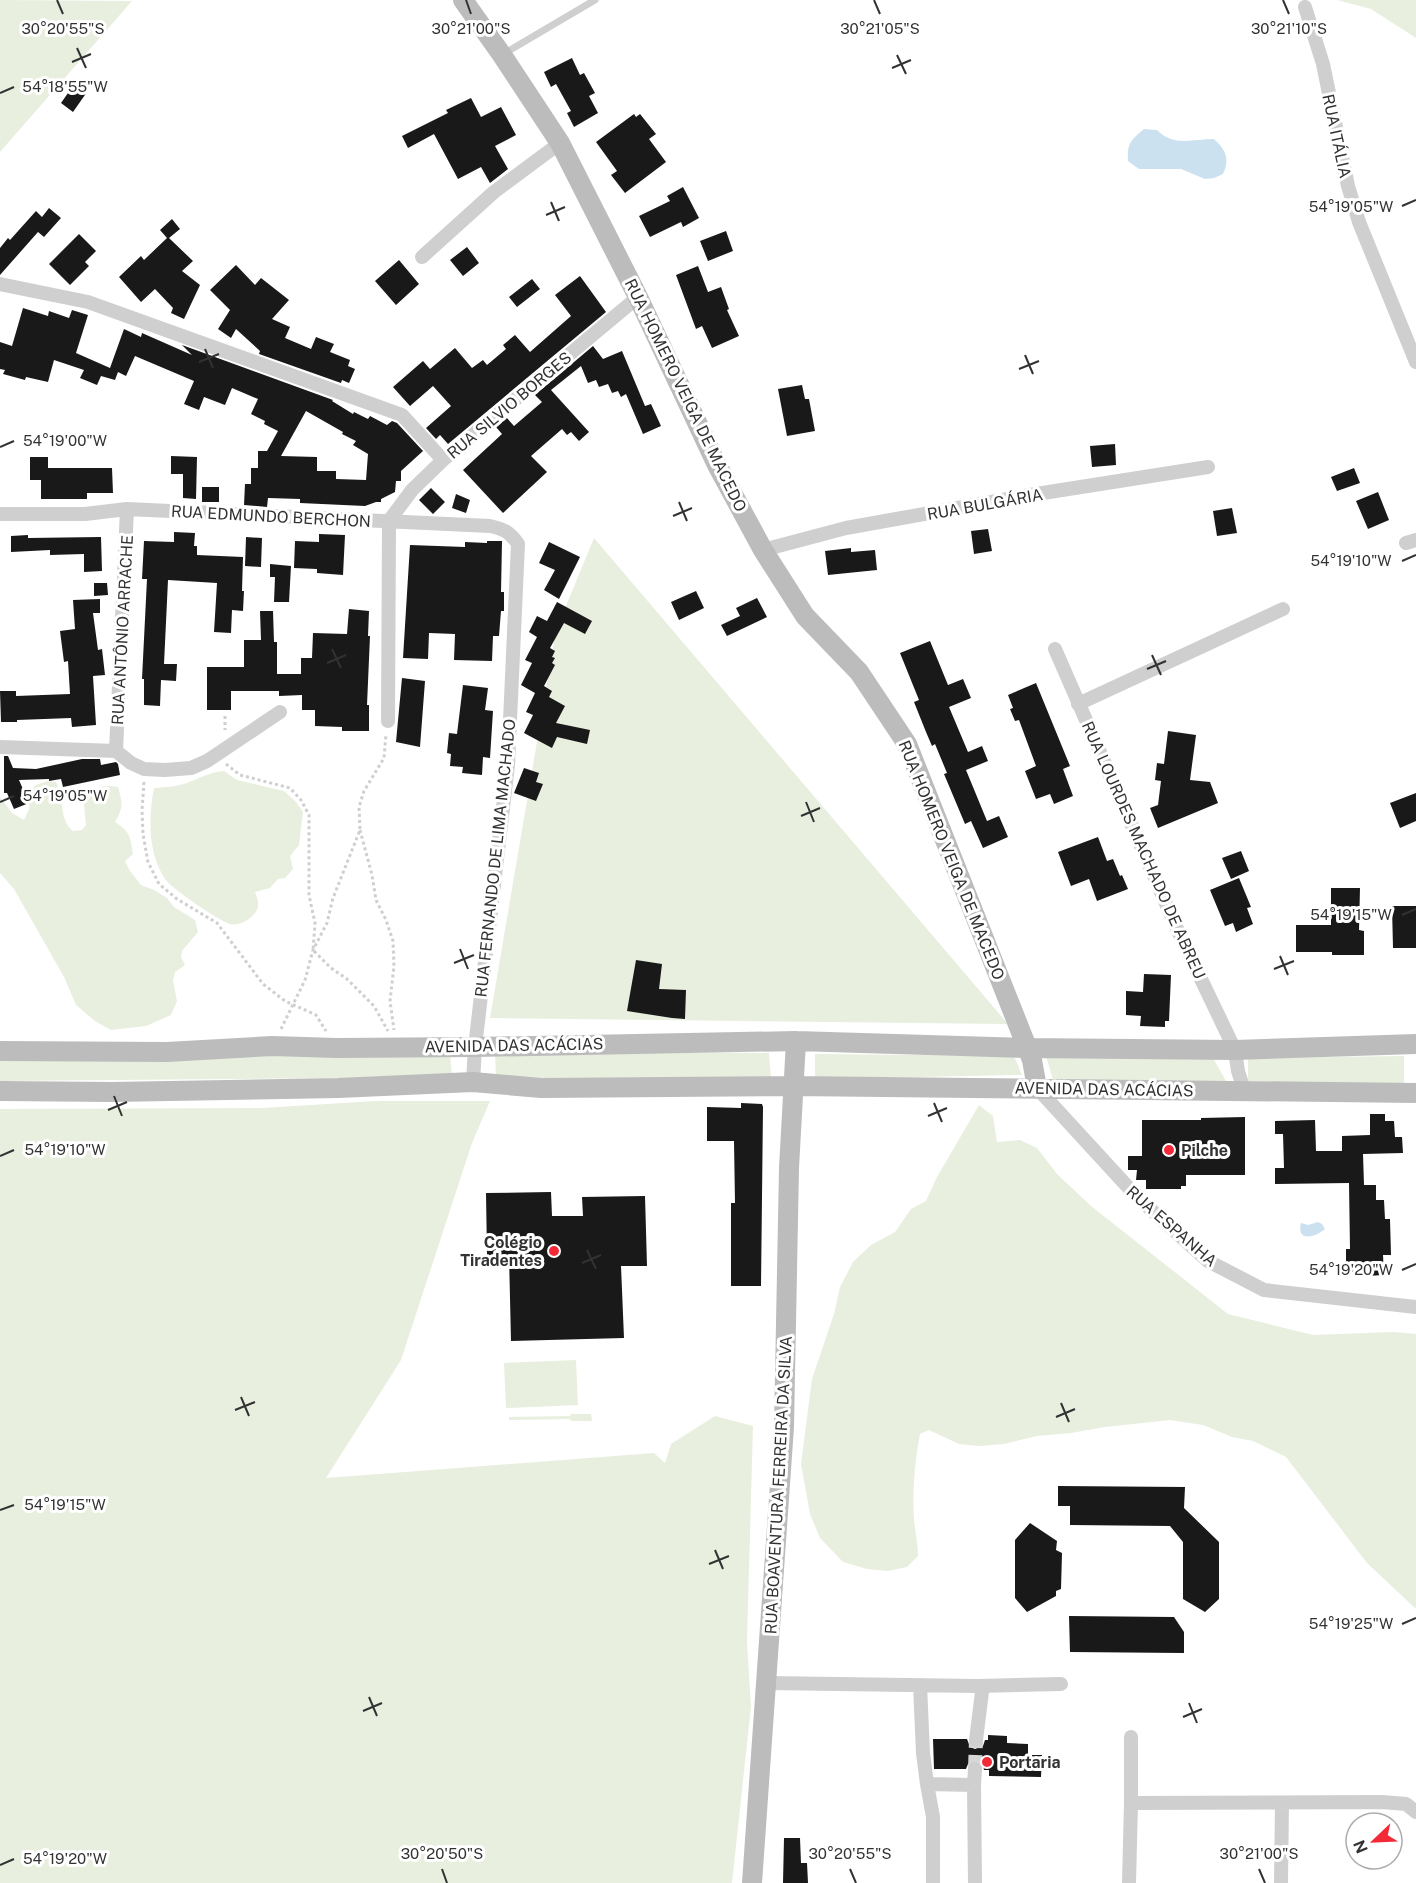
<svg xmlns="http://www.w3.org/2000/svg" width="1416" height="1883" font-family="'Public Sans',sans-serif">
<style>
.green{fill:#e8efdf}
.water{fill:#cbe1f0}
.building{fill:#191919;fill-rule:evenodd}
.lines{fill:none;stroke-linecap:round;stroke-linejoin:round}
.street-tunnel{stroke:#d6d6d6;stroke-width:14;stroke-dasharray:14 7;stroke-linecap:butt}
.path{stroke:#cfcfcf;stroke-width:3;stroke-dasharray:3 3;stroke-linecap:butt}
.lane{stroke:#cfcfcf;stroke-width:7}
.street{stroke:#cfcfcf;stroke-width:14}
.secondary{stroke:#bcbcbc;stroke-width:20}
.ticks{fill:none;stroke:#323232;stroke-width:2}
.poi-dot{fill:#f32938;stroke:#fff;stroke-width:2}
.labels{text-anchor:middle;stroke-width:6;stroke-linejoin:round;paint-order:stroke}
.street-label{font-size:16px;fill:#323232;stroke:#fff}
.poi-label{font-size:16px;font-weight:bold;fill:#323232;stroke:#fff;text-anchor:start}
.ticks-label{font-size:15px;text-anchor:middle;fill:#323232;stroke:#fff;stroke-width:6;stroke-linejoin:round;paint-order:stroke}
</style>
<rect width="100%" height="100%" fill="#fff"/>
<path class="green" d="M0,0L132,1L0,152Z
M1337,0H1416V38L1371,9Z
M594,538L1008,1024L490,1018L556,630Z
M224,771L237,780L284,791L296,802L303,812L299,845L290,856L293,869L285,878L278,879L270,888L255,892C256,896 259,901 258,905C258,916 240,927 230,924C219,921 171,888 165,879C148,853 148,818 154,788C165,787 176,787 187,783C200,778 210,772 224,771Z
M47,781L56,782C65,798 58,819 73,831L82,830L86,825L84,806L85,796C95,787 104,784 118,787C123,804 123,808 115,822C131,833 130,836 133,854L125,861L130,871L141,885L154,890L167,898L174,907L195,920L198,932L182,951L181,957L185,965L175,972L173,981L177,1001L171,1015L146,1026L111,1030L95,1021L76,1005L64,977L14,889L0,873V797L12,813L24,820L29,809L30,791L36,785Z
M495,1051L769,1053L771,1079H496Z
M450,1054L452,1077L0,1081V1059Z
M815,1054L1014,1056L1022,1075L815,1079Z
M1046,1056H1212L1227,1083L1053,1080Z
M1404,1056V1083L1248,1085V1058Z
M376,1101H490L472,1143L401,1360L326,1478L654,1453L665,1463L671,1444L715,1416L753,1426L747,1642L751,1707L732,1883H0V1109L262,1108Z
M979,1105L993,1116L997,1142L1020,1140L1037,1148L1057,1174L1091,1206L1228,1314L1313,1335L1393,1332L1416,1334V1609L1367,1563L1286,1457L1253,1441L1232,1437L1203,1425L1170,1420L1105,1427L1071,1433L1037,1436L1004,1444L979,1446L959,1444L929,1430L920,1434C915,1459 912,1493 914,1519C915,1532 918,1543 918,1556L907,1567L888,1571L867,1569L843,1562L820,1538L810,1514L801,1464L812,1379L834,1314L840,1287L853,1262L871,1245L895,1232L911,1209L926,1201L937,1177Z
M576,1360L578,1405L506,1408L504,1363Z
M571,1414H591L592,1421H571L570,1419L509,1420V1417L570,1416Z"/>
<path class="water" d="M1144,129L1157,130C1174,147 1192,139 1214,139C1226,150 1230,159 1223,174L1214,178L1205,179L1181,169H1139L1128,161C1127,143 1131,140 1144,129Z
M1318,1222L1322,1224L1325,1229C1316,1237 1296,1243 1301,1223L1308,1225Z"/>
<path class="building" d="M572,58L580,75L584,73L595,93L589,96L598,113L574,127L567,113L571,111L556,84L551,87L544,72Z
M75,83L87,92L73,112L61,103Z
M471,98L481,117L501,107L516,135L495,146L508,169L490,183L481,167L458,179L434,134L408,148L402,136L448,113L446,110Z
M634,114L636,117L640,114L656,134L649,139L666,162L625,193L611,175L617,171L596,142Z
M683,187L699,218L683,227L681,222L650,237L639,216L670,201L667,196Z
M49,208L61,218L44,237L38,232L0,275V248L8,238L10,240L36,211L42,217Z
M172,219L180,229L169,238L193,261L182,271L200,285L184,319L171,313L173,308L155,289L141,302L119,277L141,256L144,260L167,238L160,230Z
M726,231L733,251L708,261L700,241Z
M79,234L96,251L85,262L89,266L70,285L49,264Z
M467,247L479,263L463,276L450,260Z
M399,260L419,284L396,305L375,281Z
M236,265L255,285L261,278L289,300L272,319L290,327L285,338L311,349L316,337L334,344L330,352L350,360L348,366L355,369L349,383L342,380L341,383L259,354L260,351L236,329L231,338L218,329L230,310L210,290Z
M698,266L708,292L721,287L729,309L727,310L739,336L712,348L702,326L696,329L676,275Z
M580,276L606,312L448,444L440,435L436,439L426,428L451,406L433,386L410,406L393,387L423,361L430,369L455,348L472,368L483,360L487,365L506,349L503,345L515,335L530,352L571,316L555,295Z
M532,279L540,289L517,307L509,297Z
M23,308L48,316L49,311L69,318L72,310L88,315L76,353L110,368L124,329L141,337L142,333L192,355L182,345L333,400L332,401L353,414L354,412L368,419L370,416L387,425L392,421L397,423L423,451L401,471V481H396L395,492L381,499V502H376L365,506L300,503V499L268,498L267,507L244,505L245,484H251V468H258V451H267L278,431L264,424L265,421L251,414L258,399L232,388L225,405L204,397L199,410L184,404L194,381L135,356L126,376L118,372L115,380L101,376L97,385L80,378L84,370L54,360L48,382L26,377L25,380L3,374L5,370L0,369V342L12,346ZM306,411L343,432L342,434L356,441L353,445L368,454L366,480L336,479V471H317V457L281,456Z
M593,346L603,359L622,351L645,406L651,404L661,426L643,434L626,394L621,397L618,391L612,393L608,384L599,387L596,380L588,383L581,366L551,390L589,432L579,441L571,432L567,435L562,429L531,456L547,472L503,513L463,470L502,434L496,427L507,418L514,426L542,402L535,395Z
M802,385L805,399H809L815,431L787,436L778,389Z
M1115,444L1116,465L1092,467L1090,446Z
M171,456L197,457L196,499L183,498V474H171Z
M30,457H48V468H112L113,493H87V499H41V480H30Z
M1354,468L1360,483L1337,491L1331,477Z
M202,487H219V502H202Z
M431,488L445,502L433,514L419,500Z
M1378,492L1389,520L1368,529L1356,501Z
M456,494L470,500L466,513L452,508Z
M1232,508L1237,533L1217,536L1213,511Z
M988,529L992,551L974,554L971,531Z
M174,532L195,533L194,546H197V555L243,557L242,591H244L243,611L232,610L231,633L214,632L217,583L168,580L164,664H177L176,681L161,680L160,706L144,705V679H142L147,579H142L144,541L174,542Z
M319,534L345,535L343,575L317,573V569L294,568L295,541L319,542Z
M28,535V538L101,537L102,571L84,572V554L50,555V550L11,552V536Z
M246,537L262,538L261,567L245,566Z
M487,541H502L501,592H504V611H501L499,636H493L492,661L454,660L455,634L429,633L428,659L403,658L410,545L465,547V542L487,543Z
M549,542L580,557L559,599L544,590L555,570L539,563Z
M851,548V552L875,550L877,570L828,575L825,551Z
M270,564L291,566L289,602H274L275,577H270Z
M94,583H107L108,595L94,596Z
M696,591L704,608L679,620L671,602Z
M757,598L767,617L727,636L721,625L740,616L736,608Z
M100,599V613H93L98,650L102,649L105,675L93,676L96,725L72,727L71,718L17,720V722H1L0,691H16V696L70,694L68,661L64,662L60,631L75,629L73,600Z
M557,602L592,621L585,634L564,623L550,648L555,651L552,657L555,658L552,663L555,665L544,686L552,691L549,697L565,706L556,723L590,730L587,744L557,737L552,748L524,733L533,715L526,712L535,693L521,685L532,663L525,660L537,637L529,632L537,616L547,621Z
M349,609L369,611L368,636H370L367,705H369V731H342V727L315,726V710H302V695L279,696V691H231V710H207V667H244V640H261L260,611H273L274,642H277V674H301V658H312L313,633L347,634Z
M930,641L948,685L963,679L971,698L949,707L968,752L982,746L988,761L966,770L987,821L999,816L1008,837L983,848L971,821L965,824L944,774L947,773L935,744L932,746L926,732L914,702L919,700L900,653Z
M402,678L425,681L420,747L396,742Z
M1036,683L1070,766L1063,769L1073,796L1054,804L1050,794L1036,799L1025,771L1036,766L1019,720L1015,721L1010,709L1013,708L1008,695Z
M463,685L488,688L485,710L493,711L490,758L483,757L482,775L462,773L463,767L450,766L451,754L447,753L449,733L457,734Z
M1168,731L1196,735L1190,780L1210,782L1218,803L1158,828L1150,808L1158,805L1161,781L1155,780L1157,763L1164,764Z
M4,756H8L13,768L36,769L82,759H100L101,765L116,762L118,764L120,775L63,787L61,779L49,781V779L19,780L29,803L14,809L7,793H4Z
M524,768L539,773L536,782L543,784L536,801L514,793Z
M1416,793V821L1400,828L1390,803Z
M1098,837L1107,861L1113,859L1120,876L1122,875L1128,889L1097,901L1089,879L1071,886L1058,852Z
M1241,851L1249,871L1231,879L1222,858Z
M1239,878L1251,907L1247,908L1253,924L1236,932L1233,923L1225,926L1210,890Z
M1331,888H1360L1359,930L1364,931V955H1332V952H1296V925H1331Z
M1392,906H1416V948H1393Z
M636,960L662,964L659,989L686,990L685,1019L672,1018L627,1011Z
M1144,974L1171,975L1169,1021H1165V1027L1140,1026L1141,1016L1126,1015V991L1143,992Z
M741,1103L762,1104L763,1107L761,1286H731V1203H735L734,1141H707V1107L741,1108Z
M1370,1114H1385V1121H1394L1395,1137H1402L1403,1153L1363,1154L1364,1185H1376V1200H1384L1385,1219H1390L1391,1255H1383L1384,1275L1367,1276L1366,1272H1346V1249H1350L1349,1183L1275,1184V1168H1284L1283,1134H1275V1121L1315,1120L1316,1151H1342V1136L1370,1135Z
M1245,1117V1175H1186V1186H1181V1189H1146V1180H1136L1137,1170H1128V1156H1142V1120H1201V1118Z
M551,1192L552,1216H583L582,1197L645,1196L647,1266H621L624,1338L511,1341L509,1255L487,1256L486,1193Z
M1058,1486L1185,1487L1184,1508L1219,1542V1599L1205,1612L1183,1599V1542L1170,1526L1070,1525V1506H1058Z
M1030,1523L1057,1541L1056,1550L1062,1553L1061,1589L1056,1591V1596L1027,1612L1015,1598V1540Z
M1069,1616L1174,1617L1184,1632V1653L1070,1652Z
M988,1735L1007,1736V1743L1028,1744V1755H1042L1041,1777L989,1776V1770H984L983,1765L976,1760L968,1764L966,1769H934L933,1739H967L970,1747L975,1749L983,1746L985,1740H988Z
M784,1838H800L801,1863H807L808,1883H783Z"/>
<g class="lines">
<path class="street-tunnel" d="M975,1769L976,1740"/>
<path class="path" d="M225,716V730
M226,764L240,775L290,788L301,800L309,815V895L315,923L313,950L331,968L347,979L374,1006L388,1031
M144,782L142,810L143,834L148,862L159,884L177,899L217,923L263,984L285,1001L316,1015L326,1031
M360,830L372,875L376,900L386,920L393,941L394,966L390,1001L394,1030
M281,1029L305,980L313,950L327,923L333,898L360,830L359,807L364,791L384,758L386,734"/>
<path class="lane" d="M505,53L595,0"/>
<path class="street" d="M1305,7L1323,64L1348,186L1359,222L1416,362
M422,257L494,192L560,143
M0,284L88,302L402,415L443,460
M0,514H85L127,509L490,526C504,529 510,532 518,544L508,765L475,1047L473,1082
M1406,543L1416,540
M763,550L846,528L1030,495L1208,467
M1055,649L1178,931L1235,1050L1238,1071L1244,1090
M1078,704L1283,609
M388,721L389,521L412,490L443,460L638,297
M0,747L116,751
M116,751L127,509
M116,751L131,763L144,769L165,770L191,768L207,761L280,712
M1037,1088L1138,1198L1208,1261L1264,1290L1416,1307
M767,1683L978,1686L1061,1684
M920,1685L923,1753L927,1784L974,1785L975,1769
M1131,1737V1803
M976,1740L982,1692L978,1686
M927,1784L933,1817V1883
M974,1785L975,1883
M1129,1883L1131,1803L1382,1802L1406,1804L1416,1812
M1281,1883L1282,1803"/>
<path class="secondary" d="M463,0L502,55L560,143L638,297L717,465L763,550L805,616L859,672L907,744L1032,1060L1037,1088
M0,1051L167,1052L272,1046L337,1048L475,1047L796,1041L1027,1048L1235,1050L1416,1044
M0,1091L112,1092L338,1088L473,1082L541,1088L793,1086L1416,1093
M752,1883L784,1427L789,1168L796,1041"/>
</g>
<path class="ticks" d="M57,0L63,14M466,0L471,14M874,0L880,14M1283,0L1289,14M77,48L86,68M897,55L906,74M72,62L91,54M892,68L911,60M0,93L14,87M551,202L559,221M1402,206L1416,200M546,215L565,207M205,349L213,368M1025,355L1033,374M199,362L219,354M1019,369L1039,361M0,447L14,441M679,502L687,521M673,516L692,508M1402,561L1416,555M332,649L341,668M1152,655L1161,675M327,663L346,655M1147,669L1166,661M0,802L14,796M806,802L814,822M801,816L820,808M1402,915L1416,909M460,949L468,969M1280,956L1288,975M454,963L474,955M1274,969L1294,961M114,1096L122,1116M934,1103L942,1122M108,1110L127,1102M928,1116L947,1108M0,1156L14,1150M587,1250L596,1269M582,1263L601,1255M1402,1270L1416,1264M241,1397L249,1416M1061,1403L1069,1422M235,1410L255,1402M1056,1417L1075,1409M0,1510L14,1505M715,1550L723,1569M709,1564L729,1556M1402,1624L1416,1618M369,1697L377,1716M1189,1703L1197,1723M363,1711L382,1703M1183,1717L1202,1709M0,1865L14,1859M442,1869L447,1883M850,1869L856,1883M1259,1869L1265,1883"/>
<g class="poi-dot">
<circle cx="1169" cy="1150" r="6"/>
<circle cx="554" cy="1251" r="6"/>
<circle cx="987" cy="1762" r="6"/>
</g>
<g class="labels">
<g class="street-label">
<text transform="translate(1337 136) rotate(78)" y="6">RUA ITÁLIA</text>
<text transform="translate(686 395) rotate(64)" y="6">RUA HOMERO VEIGA DE MACEDO</text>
<text transform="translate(509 405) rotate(-40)" y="6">RUA SILVIO BORGES</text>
<text transform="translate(985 504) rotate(-10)" y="6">RUA BULGÁRIA</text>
<text transform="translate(271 516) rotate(3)" y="6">RUA EDMUNDO BERCHON</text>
<text transform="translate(122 630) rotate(-87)" y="6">RUA ANTÔNIO ARRACHE</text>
<text transform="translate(1144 850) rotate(66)" y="6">RUA LOURDES MACHADO DE ABREU</text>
<text transform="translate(495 858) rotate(-84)" y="6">RUA FERNANDO DE LIMA MACHADO</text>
<text transform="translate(952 860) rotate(68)" y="6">RUA HOMERO VEIGA DE MACEDO</text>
<text transform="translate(514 1045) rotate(-1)" y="6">AVENIDA DAS ACÁCIAS</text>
<text transform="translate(1104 1089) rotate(1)" y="6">AVENIDA DAS ACÁCIAS</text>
<text transform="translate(1172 1226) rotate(41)" y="6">RUA ESPANHA</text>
<text transform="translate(778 1485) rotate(-87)" y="6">RUA BOAVENTURA FERREIRA DA SILVA</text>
</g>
<g class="poi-label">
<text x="1181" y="1156">Pilche</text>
<text x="542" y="1248" text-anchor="end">Colégio<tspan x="542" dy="18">Tiradentes</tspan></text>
<text x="999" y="1768">Portaria</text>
</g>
</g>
<g class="ticks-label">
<text x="63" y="34">30°20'55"S</text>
<text x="471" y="34">30°21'00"S</text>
<text x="880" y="34">30°21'05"S</text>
<text x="1289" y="34">30°21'10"S</text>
<text x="65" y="92">54°18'55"W</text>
<text x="1351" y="212">54°19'05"W</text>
<text x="65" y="446">54°19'00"W</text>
<text x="1351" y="566">54°19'10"W</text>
<text x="65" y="801">54°19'05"W</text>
<text x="1351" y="920">54°19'15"W</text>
<text x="65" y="1155">54°19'10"W</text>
<text x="1351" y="1275">54°19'20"W</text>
<text x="65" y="1510">54°19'15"W</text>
<text x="1351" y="1629">54°19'25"W</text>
<text x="442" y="1859">30°20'50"S</text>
<text x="850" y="1859">30°20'55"S</text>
<text x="1259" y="1859">30°21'00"S</text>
<text x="65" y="1864">54°19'20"W</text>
</g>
<g transform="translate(1374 1841) rotate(247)"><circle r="28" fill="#ffffff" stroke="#adadad" stroke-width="1.5"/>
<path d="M0-4.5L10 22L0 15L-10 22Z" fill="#f32938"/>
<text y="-9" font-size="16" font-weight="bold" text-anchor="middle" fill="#323232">N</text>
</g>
</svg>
